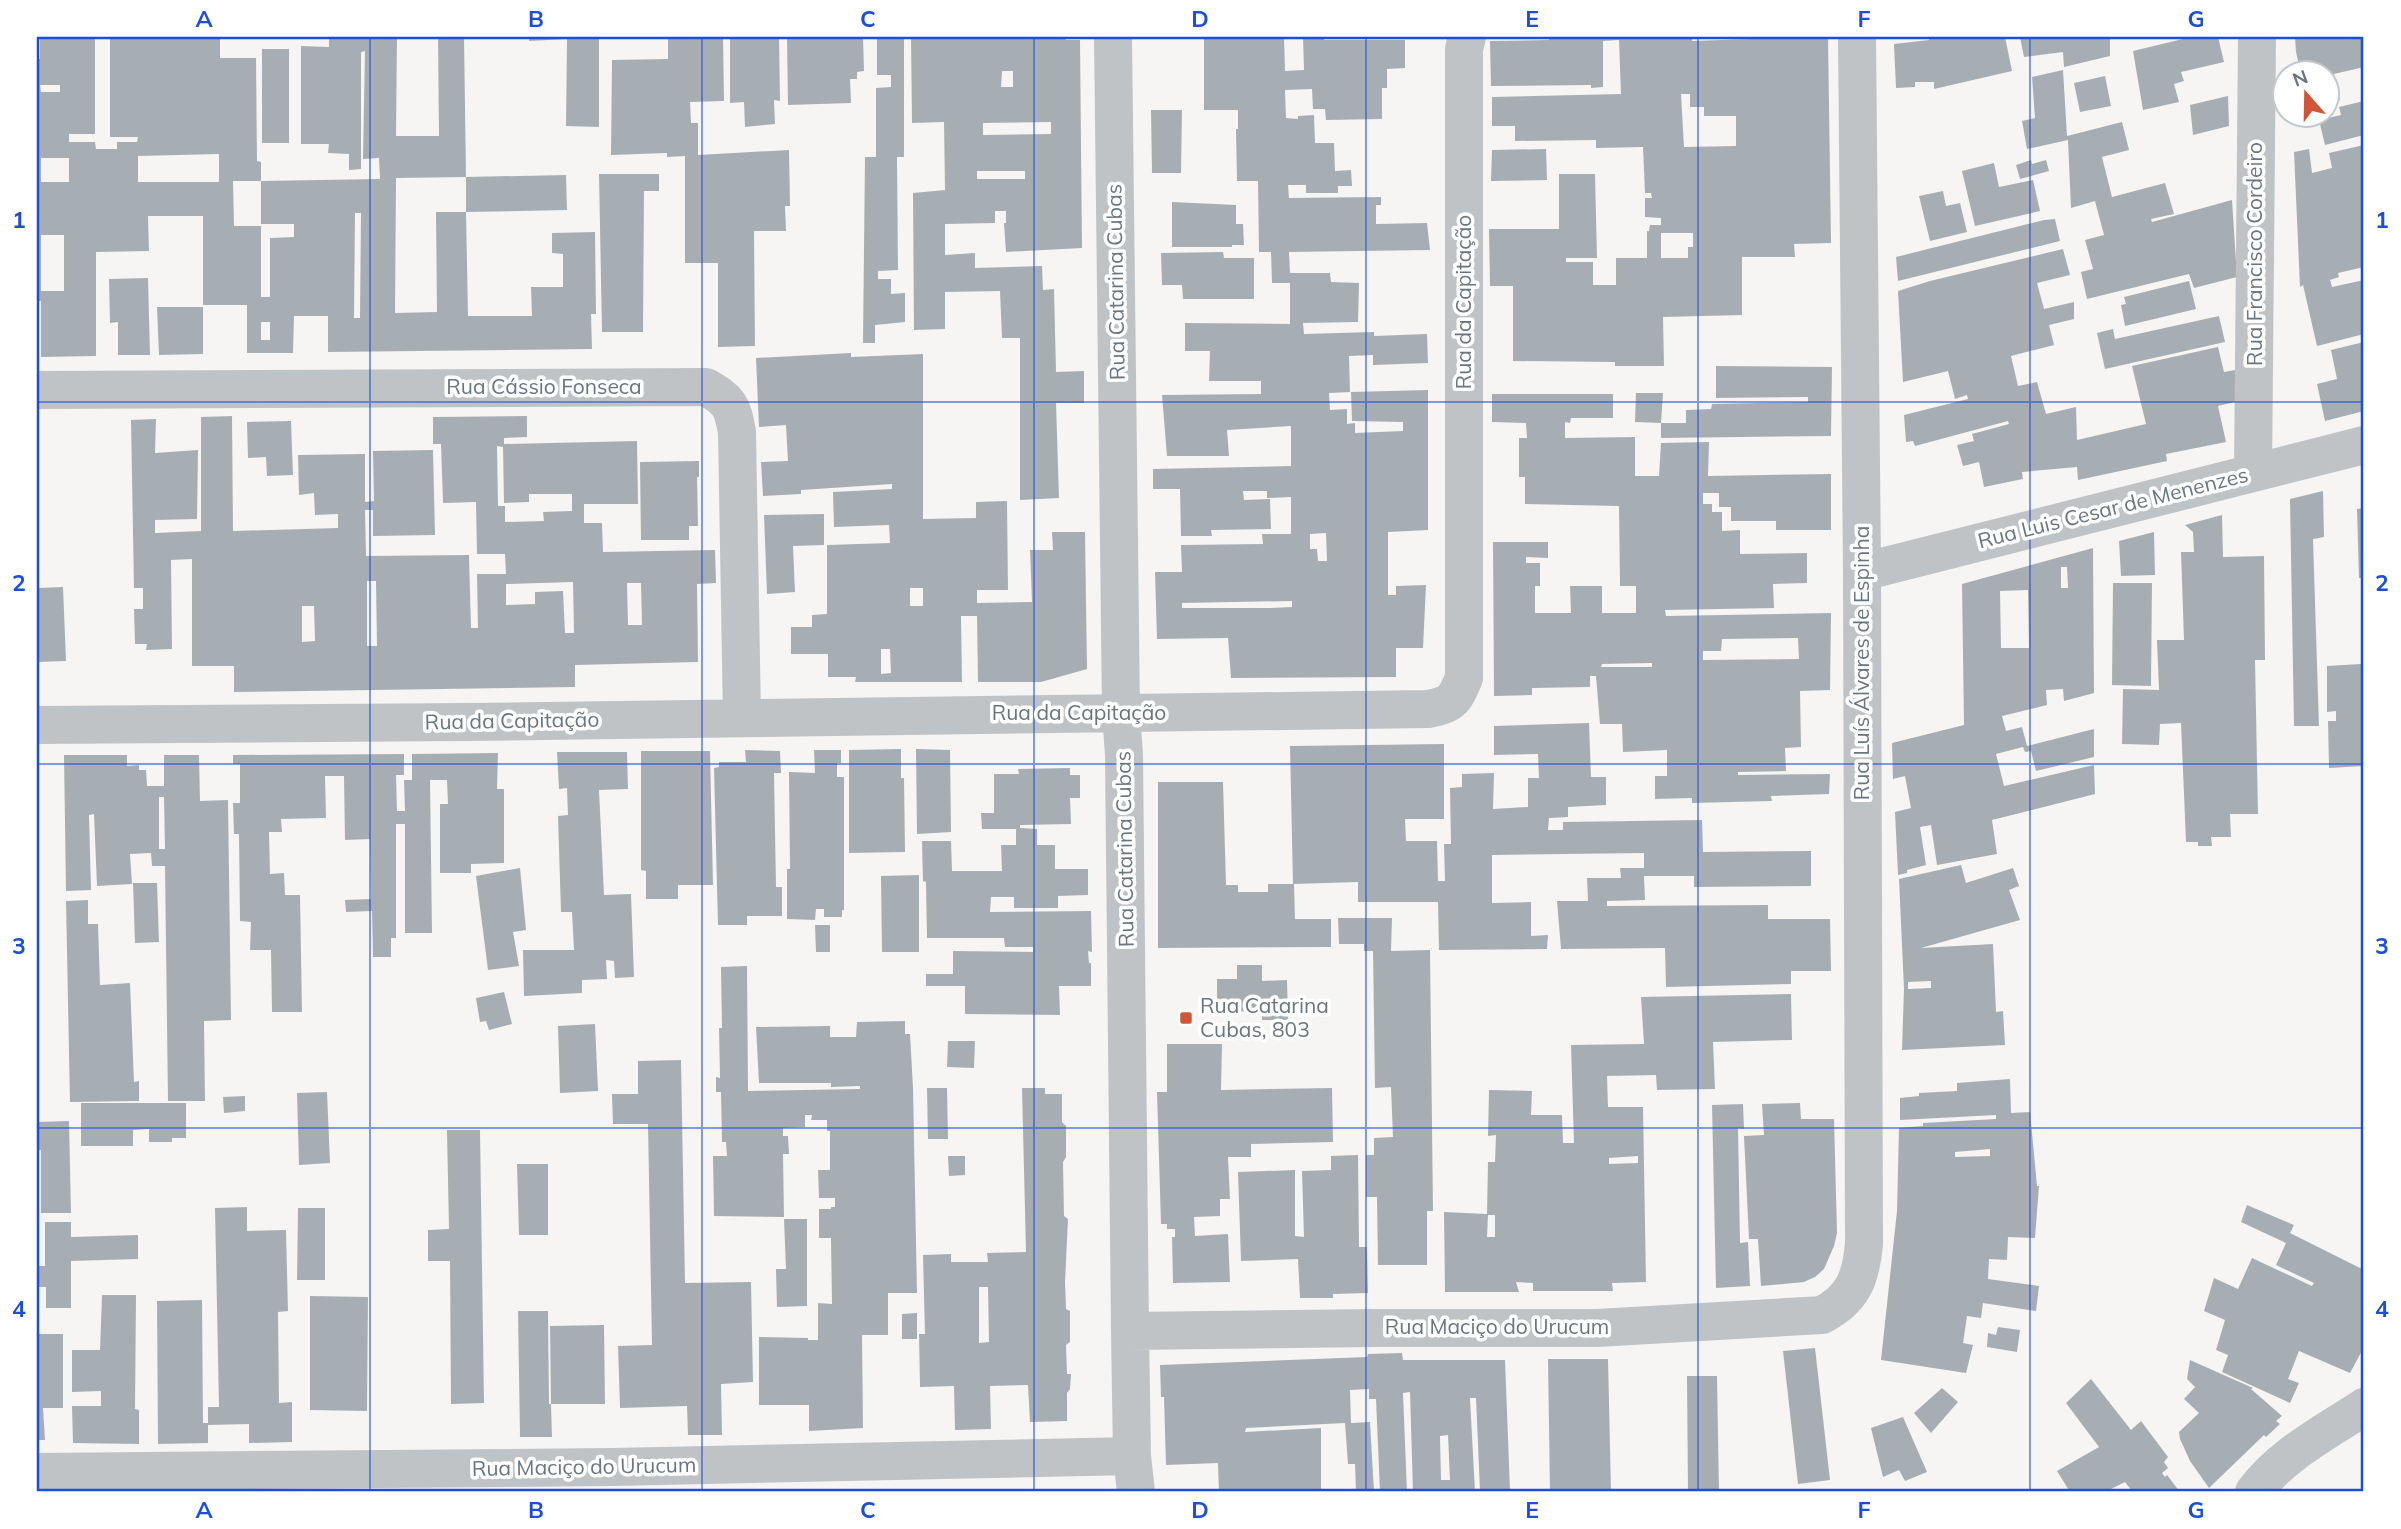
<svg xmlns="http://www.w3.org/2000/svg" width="2401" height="1529" font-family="Mulish,sans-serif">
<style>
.building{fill:#a7aeb3;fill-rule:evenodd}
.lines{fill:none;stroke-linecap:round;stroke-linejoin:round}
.minor{stroke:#bfc3c6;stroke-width:38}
.grid{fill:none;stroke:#1d4ed8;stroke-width:2;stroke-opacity:0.55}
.poi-dot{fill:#d15537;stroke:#fff;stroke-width:2.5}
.labels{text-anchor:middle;stroke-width:7;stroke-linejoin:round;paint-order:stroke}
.street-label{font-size:21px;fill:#687681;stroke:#fff}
.poi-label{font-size:21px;fill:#687681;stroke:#fff;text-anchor:start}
.neatline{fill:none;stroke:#1d4ed8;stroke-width:2.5}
.grid-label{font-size:23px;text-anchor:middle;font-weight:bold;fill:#1d4ed8}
</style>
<rect width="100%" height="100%" fill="#f6f5f3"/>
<path class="building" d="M40,37H95V134H69V142H95L96,149H117V142H137L138,137H110V37H220V58H256L257,161L261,162V181H233L234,226H261V297H270V238L294,237V224H261V181L380,179L379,158L363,159L365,51L361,52V169L349,170V154L328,153L329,144H301V46L329,47V37H397L396,136H439L438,37H464L466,177L396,178L395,313L437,312L436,212H466L468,316H532L531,287H563V254L552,253V233L595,232L596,314H591L592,349L328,352V316H294L293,353H247V305H203V216H148L149,251L96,252V356L41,357V301H37V59H40ZM40,85H60V92H41ZM219,154V182H138V156ZM41,158H69V182H41ZM355,213H361L360,318H354ZM41,235H64V291H41ZM261,322H270V340H261Z
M529,37H599V127L566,126L567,39L529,41Z
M668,37H723L724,101L690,102L691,123H698V155L789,150L790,206H785L786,231H754L755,346L718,347V263H685V156L667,157V153L611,155L612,60L668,59Z
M730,37H779L780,101L774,100L775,124L745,127L744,102L730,103Z
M787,37H863L864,71L857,72V79H850L851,103L788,105Z
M877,37H904V157H897L898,270L878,271V279H891V294L905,293V322L875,325V343H863L865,157H876V88L891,87V75H877Z
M911,37H1066V40H1080L1082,248L1006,252L1004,223H1006V211H995V223L945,224V255L975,253V268L1042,266L1043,290L1054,289L1056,372L1084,371V403H1056L1059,498L1020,500V338H1002L1000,291L945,292V329L914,330L913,193L945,190L944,122L912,123ZM1002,71H1013V87H1001ZM1051,122V134L983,135V123ZM977,171H1025V179H977Z
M1204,37H1284L1285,71L1304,70L1303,37H1324V40H1405V68L1387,69V88H1382V119L1326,120L1325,109H1313L1312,89L1285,90L1286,118L1298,119V116L1314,115L1315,143H1334L1335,171L1351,170L1352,186H1338V193H1306V185H1288L1289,198L1381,197V205H1376V224L1427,223L1430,250L1289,252L1290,273H1330L1331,282L1359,283L1358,322L1303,323L1304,334L1374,332V336L1427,334L1428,363L1373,365V355L1349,356L1350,392L1329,393L1330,410L1347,409V424L1355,423V433L1403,431V422L1352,421L1351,392L1428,390V530L1388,532V595H1396V586L1426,585L1423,648H1396V677L1231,678L1228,638L1157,639L1155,572H1182L1181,545L1263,544L1262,534H1291V497L1267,498V491H1243L1244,500L1270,499L1271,529L1211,530L1212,536H1181L1180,489H1153V469L1291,466V426L1227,430L1229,456H1167L1162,395L1261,394V381H1209L1210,351H1185V323L1290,324V283H1272L1271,252H1259L1258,181H1237L1236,129H1238V110H1204ZM1326,533L1327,561H1318L1317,549H1310V534ZM1292,601V607L1270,608H1182V603Z
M1549,37H1692V41L1750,39V37H1828L1831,243L1794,244L1795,257H1742V315L1663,317L1664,366H1615V362L1513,361V286H1490L1489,229H1559V174H1595L1597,258H1566V262H1593V285H1616V258H1647V231H1649L1650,225H1661V218L1645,217V198H1652L1651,193H1645L1643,147L1596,148V140L1515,141V126H1492V97L1621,94L1619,40L1603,41V87L1591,88V85L1491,86L1490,41L1549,40ZM1681,94H1690V107H1704V116H1736V146L1684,147ZM1661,233H1693V247H1688V258H1661Z
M1934,37H2005L2012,71L1934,89V82H1915V87L1896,88L1894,44L1929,40V38Z
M2020,37H2110V56L2064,67L2063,52L2024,57Z
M2191,37H2218L2224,62L2181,72L2184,81L2174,84L2179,102L2143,110L2133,51Z
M2295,37H2364V67L2334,74L2340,100L2328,103V74H2301L2296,52Z
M262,49H289V143H262Z
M2063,70L2067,136L2122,122L2129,150L2102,157L2112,197L2165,183L2174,214L2151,219L2152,222L2232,200L2237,277L2194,288L2189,274L2087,299L2081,272L2093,269L2085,240L2104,235L2095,201L2071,208L2068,140L2027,149L2022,121L2035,118L2032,77Z
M2105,76L2111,106L2080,112L2074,83Z
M2228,96L2229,126L2193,135L2190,105Z
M2364,101V135L2325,145L2319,120L2341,115L2339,107Z
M1151,110H1182L1181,173H1152Z
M2364,145V267L2338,273L2339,277L2330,280L2332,287L2364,280V334L2317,346L2303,285L2300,287L2294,152L2309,149L2312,173L2332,168L2329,153Z
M1546,149L1547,180L1491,181L1492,150Z
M2031,160L2032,164L2046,160L2049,171L2020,179L2016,165Z
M1994,163L1999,187L2033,180L2040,211L1975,226L1962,171Z
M599,174H659V191H644L643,332H602Z
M566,175L567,210L466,212V177Z
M1943,191L1946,206L1960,203L1967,232L1930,241L1919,196Z
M1172,202L1236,205V224H1243L1244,245H1232V247H1172Z
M2055,219L2060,241L1898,281L1896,257L2044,220Z
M2063,249L2070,275L2037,283L2044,309L2074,302V319L2049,325L2054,345L2011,356L2018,386L2037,382L2046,414L2076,407L2077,440L2146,424L2132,366L2218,347L2224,372L2241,369L2243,400L2218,406L2226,442L2166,454L2167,461L2078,480L2077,467L2022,472L2023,479L1984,487L1979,462L1963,466L1957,445L1974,441L1972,434L2009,424L2008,421L1915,446L1913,441L1906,442L1904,415L1968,399L1967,395L1955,399L1948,371L1903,382L1898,291L1930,281Z
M1223,252L1224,258H1254V299H1183L1182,285H1162L1161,253Z
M148,278L150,355H118V322L110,323L109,279Z
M2189,281L2196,309L2125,326L2121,305L2126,304L2124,297Z
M157,307H203V354L159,355Z
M2219,316L2225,342L2105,369L2097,333L2113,329L2115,339Z
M2364,342V411L2325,421L2317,384L2337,379L2331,350Z
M851,353V357L923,354V519L976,518V502L1007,501L1008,590H977V603L1032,602L1030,550H1053L1052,532H1085L1087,669L1041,682H978L977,616H961L962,682H855L856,677H828V654H791V627H812V615L827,614V545L890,543L889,525L834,527L833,492L892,489V484L801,490V494L763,496L761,462L788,461L786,425L759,427L756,358ZM910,588H923V606H910ZM881,649H890L891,673L881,674Z
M1716,366L1832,367L1831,436L1661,438V423H1686V410L1711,409L1712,404L1808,402V397L1716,398Z
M1636,393H1663L1661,423L1635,422Z
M1492,394H1613V418H1571L1570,423L1565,422V438L1635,437V476H1659L1661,443L1709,442L1708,476L1831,474V530H1776V521H1731V507H1719V493H1703V504H1712V512H1722V531L1740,530V554L1807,553V583L1773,584L1774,608L1665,610L1666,616L1831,613L1830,690L1800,691L1801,747L1785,748L1786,771L1738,772V775L1830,774L1829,794L1771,796L1772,801L1692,803V798L1655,799V776H1667V750L1623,752L1622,724H1600L1596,676H1590V687L1532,688V695L1494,696L1493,542H1548V558L1526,557V563H1540V586H1535V613H1571L1570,586H1602V613H1636V586H1620L1619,506L1525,504V477H1519V438H1527L1526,423L1492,422ZM1798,638L1799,659L1703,660V651H1721L1722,639ZM1652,663V667H1601L1602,664Z
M232,416L233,531L338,528V514L315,515L314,493L299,495L298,455L365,454V502L374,501L373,451L433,450L435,535L373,536V510H365L366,556L469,555L471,628H478L477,574H506L505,554H477L476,502L443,503L441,444H433V417L527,416V437L504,438V444L637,441L638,504H584V523H602L603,552L715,550L716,583L697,584L698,662L575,665V687L234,692V666H192V559L171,560L172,649L146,650L147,644H135L134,609H143V588H134L131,420L156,419L155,453L198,450L197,519L155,520V533L201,531V417ZM497,446L503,447L504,503L529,502V494H572V511L543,512L544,521L505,522V506H498ZM367,581H376L377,646H367ZM573,582L574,633H565L563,591L535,592V604L506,605V584ZM627,583H641L642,625H628ZM302,606H314L315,641L302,642Z
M291,421L293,475L267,476L266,457L248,458L247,422Z
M699,461V477H697L698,526H689V540H641L640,462Z
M2323,491L2324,537L2313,539L2319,726H2294L2290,499Z
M2364,508V578H2359L2357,509Z
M824,514V545L793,546L795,592L767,594L764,515Z
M2222,515L2223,557L2264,556L2265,660H2255L2258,814H2230L2231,837H2211L2212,846H2198V842H2186L2181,723L2160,724L2159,745L2122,744L2123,689L2159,690L2157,640H2184L2181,552H2194L2193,532L2185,525Z
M2154,532L2155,575L2121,576L2119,541Z
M2093,548L2094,693L2064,701L2063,689L2046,690L2047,705L2002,716L2006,731L2022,727L2027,746L2094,729V757L2036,771L2031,751L2025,752L2023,747L1996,754L2004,786L2094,765L2095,794L1992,820L1997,854L1937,865L1931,825L1920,827L1926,865L1907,870V873L1898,875L1895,812L1911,808L1905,776L1893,779L1892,743L1964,725L1962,584ZM2061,567H2067L2068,588H2061ZM2028,590L2029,648H2001L2000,591Z
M2113,583H2152L2151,686L2112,685Z
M63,587L66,661L37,662V588Z
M2361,664L2364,766L2329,768L2328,721H2336V711L2327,712V666Z
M1589,723L1591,777H1606V805L1568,807V817L1549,818L1548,830H1563V822L1702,820L1703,852L1811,851V886L1694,887V876H1644L1645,900L1607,901V906L1768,905V919H1830L1831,971H1791V984L1666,987L1665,948L1561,949L1557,901H1588L1587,878H1621L1620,868H1644V853L1492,855V903L1531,902V936L1548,935L1547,949L1439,950L1438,902H1358V882L1293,884L1290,746L1444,744V819H1405L1406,841H1437L1438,881H1445L1444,844H1451L1450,788L1462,787V774L1494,773L1493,809L1528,807V778H1539L1538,754L1494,755V726Z
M901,749V778H904L905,852L849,853V750Z
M916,749L950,750L951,832L917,834Z
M745,750L780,751L781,773H774L776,887H782V916H747V925H718L714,768L719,767V762H746Z
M814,750H841V763H837V777H844V910H842V917H824V909H816L815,920L787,919V869H790L789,772L815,773Z
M641,751H710L713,885H678V899H646V871L641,870Z
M557,752H627L628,789L599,790L604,895L631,894L634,977L615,978L614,961L606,960L607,979L582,980V993L524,996L523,950H574L572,912H561L558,816L568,815L567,788L559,789Z
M498,753L497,789H504V863L471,864V873H440V804H448L447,780H430L432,933H405V824H396V938H391V957H373L372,911L346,912L345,900L371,899L370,839L345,840L344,776H325L326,818L281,819L282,832H269L270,874L284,873L285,895H300L302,1012H272L271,950H250L251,922L240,921L239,834H234L233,803H240V764H233V755L404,754V775H396L397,811H405L404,780H412V754Z
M64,755H127V766L139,765V770H146L147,786H164V755H199L200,801L228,800L231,1020L204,1021L205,1101H168L165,866H152L151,853L130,854L132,884L97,886L94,814L89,815L91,890L66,891ZM159,797H164L165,849H159Z
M1070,768V775H1080V798H1070L1071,824L1020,825V828L1037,829V845H1055V869H1088V895L1058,896V908H1014V897H991L990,912L1091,911L1092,952L1088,951L1089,963H1091V986H1059L1060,1015L965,1014V986H926V974H953V951L1033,952V947H1005L1004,938H927L926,882L923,881L922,841H951L952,871H1002L1001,845H1016V829H982L981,813H994V774H1019L1018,769Z
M1158,782H1223L1226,885H1238V892H1268V884H1294L1295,919H1331V947L1158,948Z
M1961,865L1966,883L2013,868L2019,886L2009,890L2020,920L1921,948L1993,944L1996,1012L2003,1011L2005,1045L1902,1050L1904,989L1899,879ZM1931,981V988L1908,989V982Z
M520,868L526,930L513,932L519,966L488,970L476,876Z
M919,875V952H882L881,876Z
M133,883H157L159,942L135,943Z
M88,900V924H98L100,985L130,983L134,1082L139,1081V1101L70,1102L66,901Z
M1338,918H1392L1391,951L1430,950L1433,1211H1427V1265H1378L1377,1197H1366V1155H1374V1138L1393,1137L1391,1087L1375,1088L1373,951H1364V944H1339Z
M815,925H830V952H816Z
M1237,965H1262V981L1287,980L1288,1020H1262V1011L1217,1012V979H1237Z
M747,966L748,1091L860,1089V1086L831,1087V1083H759L756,1027L830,1026V1037H856L857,1022L905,1021V1034H910L913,1088L917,1293H888V1335H862L863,1428L809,1431V1405H759V1337L808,1338V1340H818V1303L832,1304L831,1238H819V1209H831V1207H835V1198H819L818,1170H830V1131H827V1120H811L812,1115H805V1127L783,1128V1136H788L789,1154H783L784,1217L714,1216L713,1156H727L726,1142H722L721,1092H716V1077L720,1078L719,1028H722L721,967Z
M504,992L512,1024L489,1030L486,1021L480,1022L476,998Z
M1791,994L1792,1040L1713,1042L1715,1089L1657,1090L1656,1075L1607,1076L1608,1107H1643L1646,1282L1612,1283L1613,1291H1533V1283L1516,1282L1519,1292H1445L1444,1212L1487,1214L1488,1162H1495L1496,1135L1488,1136L1489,1090L1532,1091L1531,1115H1562L1563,1143H1574L1571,1045L1644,1044L1641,997ZM1638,1156V1163L1609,1164V1158ZM1488,1215H1495V1237H1487Z
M595,1024L598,1091L560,1093L558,1026Z
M948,1041H975L974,1068L947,1067Z
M1167,1044H1222L1221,1090L1332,1088L1333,1142L1251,1144V1157H1228L1230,1199H1220V1216L1194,1217L1195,1236L1228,1234L1230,1282L1173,1283L1172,1237H1175V1229H1167V1224H1161L1157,1092H1167Z
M681,1060L685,1283L751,1282L753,1382L721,1384L722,1435H688L687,1406L620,1408L618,1346L652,1345L648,1124H613L612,1094H638V1061Z
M2010,1079L2011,1113L2030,1112L2037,1186H2039L2035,1238L2008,1237L2007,1260L1989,1259L1988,1279L2039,1286L2036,1311L1983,1303L1981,1318L1967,1316L1963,1343L1973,1345L1966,1373L1881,1360L1897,1211L1899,1128L1923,1126V1123L1996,1119V1115L1900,1120V1098L1919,1096V1093L1957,1091V1083ZM1990,1149V1156L1955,1157V1152Z
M927,1088H947L948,1139H928Z
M1022,1088H1045V1094H1062V1122L1066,1126V1157L1063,1162L1064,1216L1068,1219L1065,1282L1066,1309L1070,1311V1342L1066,1345L1067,1374H1071L1070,1389L1067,1393V1421L1030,1422L1028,1385L990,1386L991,1429L955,1430L954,1386L920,1387L919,1334H925L923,1255L951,1254V1262H988L987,1253L1026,1252ZM979,1287H988L989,1342L979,1343Z
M327,1092L330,1163L299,1165L297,1093Z
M245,1096V1111L224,1113L223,1097Z
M81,1103H186V1138H172V1142H149V1129L133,1130V1146H81Z
M1800,1103L1801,1119H1834L1837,1233L1834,1246L1824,1269L1815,1277L1804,1282L1761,1286L1758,1239H1749L1744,1136L1764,1135L1762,1104Z
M1743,1104L1744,1129L1738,1128L1740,1243L1748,1242L1750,1286L1716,1288L1712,1105Z
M69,1121L71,1213H41V1150H37V1122Z
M447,1130H480L484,1403L451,1404L450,1261H428V1230L449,1229Z
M1358,1155L1359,1247H1367L1368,1293L1333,1294V1298H1300L1298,1259L1241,1261L1238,1172L1295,1170V1236L1304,1237L1302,1171L1331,1170V1156Z
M948,1156H965V1175L949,1176Z
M517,1164H548V1235H519Z
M2247,1205L2294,1225L2290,1233L2364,1270V1347L2350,1373L2299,1351L2288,1379L2299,1383L2290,1403L2222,1372L2228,1355L2216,1350L2225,1320L2204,1311L2214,1278L2238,1289L2252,1258L2312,1286L2314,1283L2276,1265L2286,1243L2241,1222Z
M247,1207V1231L286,1230L288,1311L278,1312L279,1403L292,1402V1442L249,1443V1424L208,1425V1443L158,1444L157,1301L202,1300L203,1423H208V1407H219L215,1208Z
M298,1208H325V1280H297Z
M784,1219H807V1306L777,1307L776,1269H786Z
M45,1222H71V1237L138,1235V1259L71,1261V1308H46V1287H37V1266H45Z
M102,1295H136L135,1409L139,1410V1444L73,1443L72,1406H101V1391L72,1392V1350H100Z
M310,1296L368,1297L367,1411L310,1410Z
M518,1311H548L549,1404H551L552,1437H520Z
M917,1313V1339H902V1314Z
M604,1325L605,1404H551L550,1326Z
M1998,1327L2020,1330L2017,1352L1987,1347L1988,1333L1996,1335Z
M37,1334H63V1408H43L45,1440H37Z
M1815,1348L1830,1480L1798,1484L1783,1351Z
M1402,1353L1403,1360H1505L1510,1490L1480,1491L1476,1398H1470L1475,1492H1413L1410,1392L1403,1393L1407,1492H1380L1376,1399H1369V1389L1350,1390L1351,1423L1370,1422L1374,1492H1356L1355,1464H1348L1345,1423L1246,1428L1245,1432L1321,1428V1492H1219L1218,1463L1166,1465L1164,1397H1161L1160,1365L1367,1357L1368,1354ZM1448,1435L1450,1480H1441L1440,1436Z
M1548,1359H1608L1611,1492H1550Z
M2190,1360L2253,1388L2251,1389L2282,1416L2276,1421L2280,1424L2266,1437L2264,1435L2209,1488L2190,1461L2180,1439L2179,1432L2199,1413L2184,1399L2195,1387L2187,1379Z
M1687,1376H1717L1719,1492H1688Z
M2091,1379L2131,1430L2141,1421L2168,1457L2164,1462L2168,1468L2162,1473L2165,1477L2167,1475L2180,1492H2133L2125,1482L2105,1492H2070L2057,1471L2099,1447L2066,1403Z
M1942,1388L1958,1402L1931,1433L1914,1413Z
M1903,1417L1927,1472L1905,1481L1899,1470L1883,1477L1871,1428Z"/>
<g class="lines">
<path class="minor" d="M1113,37L1121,712L1124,755L1130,1331L1132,1456L1136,1492
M37,390L706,387C730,401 732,405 737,432L742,718
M2253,472L2257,37
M1862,572L2364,445
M37,725L467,722L1428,709C1453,704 1454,701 1464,678V49L1467,37
M1130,1331L1376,1328H1597L1822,1315C1853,1299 1861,1278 1864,1244L1862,572L1857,37
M37,1472L613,1467L1132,1456
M2254,1492C2281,1455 2326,1432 2364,1407"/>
</g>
<path class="grid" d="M370,37V1492M702,37V1492M1034,37V1492M1366,37V1492M1698,37V1492M2030,37V1492M37,402H2364M37,764H2364M37,1128H2364"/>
<rect class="poi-dot" x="1179" y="1011" width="14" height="14" rx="3.5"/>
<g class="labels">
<g class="street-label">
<text transform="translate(2255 254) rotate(-90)" y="7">Rua Francisco Cordeiro</text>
<text transform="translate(1116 282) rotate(-91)" y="7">Rua Catarina Cubas</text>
<text transform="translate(1464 302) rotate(-90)" y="7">Rua da Capitação</text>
<text x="544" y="394">Rua Cássio Fonseca</text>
<text transform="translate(2113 508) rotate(-14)" y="7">Rua Luis Cesar de Menenzes</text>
<text transform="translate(1862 663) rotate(-90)" y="7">Rua Luís Álvares de Espinha</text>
<text x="1079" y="720">Rua da Capitação</text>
<text transform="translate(512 721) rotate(-1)" y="7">Rua da Capitação</text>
<text transform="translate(1125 849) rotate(-91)" y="7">Rua Catarina Cubas</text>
<text x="1497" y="1334">Rua Maciço do Urucum</text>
<text transform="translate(584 1467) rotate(-1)" y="7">Rua Maciço do Urucum</text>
</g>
<g class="poi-label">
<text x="1200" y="1013">Rua Catarina<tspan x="1200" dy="24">Cubas, 803</tspan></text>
</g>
</g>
<rect width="2401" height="1529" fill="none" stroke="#ffffff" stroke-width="77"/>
<g transform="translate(2306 94) rotate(340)"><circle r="33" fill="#ffffff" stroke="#c3c8cd" stroke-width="2"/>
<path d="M0-5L12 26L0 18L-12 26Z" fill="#d15537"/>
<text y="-10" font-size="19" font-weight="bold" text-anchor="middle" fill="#687681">N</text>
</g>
<rect x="38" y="38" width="2324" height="1452" class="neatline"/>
<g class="grid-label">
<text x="204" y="27">A</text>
<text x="536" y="27">B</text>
<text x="868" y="27">C</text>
<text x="1200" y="27">D</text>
<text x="1532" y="27">E</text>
<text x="1864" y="27">F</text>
<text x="2196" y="27">G</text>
<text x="19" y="228">1</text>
<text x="2382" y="228">1</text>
<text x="19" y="591">2</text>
<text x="2382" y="591">2</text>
<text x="19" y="954">3</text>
<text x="2382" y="954">3</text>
<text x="19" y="1317">4</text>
<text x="2382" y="1317">4</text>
<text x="204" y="1518">A</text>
<text x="536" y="1518">B</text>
<text x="868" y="1518">C</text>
<text x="1200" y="1518">D</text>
<text x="1532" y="1518">E</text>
<text x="1864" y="1518">F</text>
<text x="2196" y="1518">G</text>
</g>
</svg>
